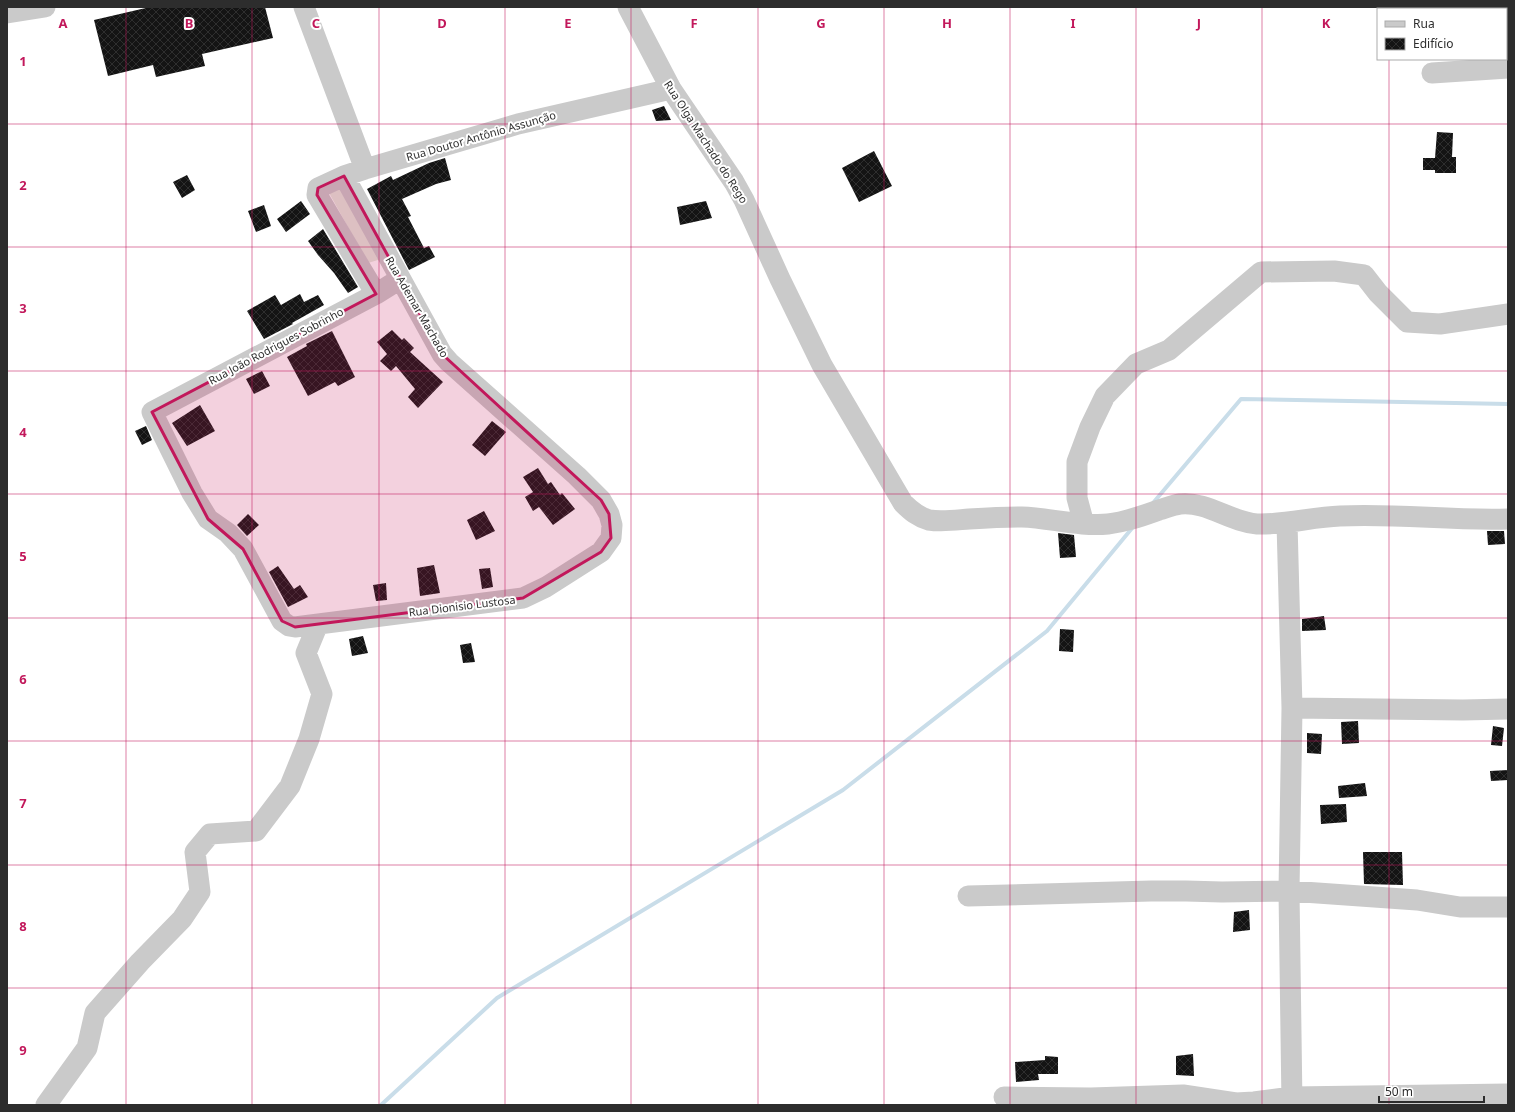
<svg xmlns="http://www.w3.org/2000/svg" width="1515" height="1112" font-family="'Noto Sans',sans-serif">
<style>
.green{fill:#e4eadc}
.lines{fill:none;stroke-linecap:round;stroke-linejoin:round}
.stream{stroke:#c9dde9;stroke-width:4}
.building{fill:url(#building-cross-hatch)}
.minor{stroke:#cacaca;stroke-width:21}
.marked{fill:#c2185b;fill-opacity:0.2;stroke:#c2185b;stroke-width:3;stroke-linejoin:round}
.grid{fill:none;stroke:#c2185b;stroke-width:1;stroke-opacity:0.55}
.labels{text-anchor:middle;stroke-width:4;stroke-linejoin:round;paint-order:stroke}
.street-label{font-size:11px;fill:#2d2d2d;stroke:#fff}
.grid-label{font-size:13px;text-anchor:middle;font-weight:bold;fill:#c2185b;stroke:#fff;stroke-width:4;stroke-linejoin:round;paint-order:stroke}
</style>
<defs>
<pattern id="building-cross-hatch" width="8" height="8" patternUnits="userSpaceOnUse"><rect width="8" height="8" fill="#141414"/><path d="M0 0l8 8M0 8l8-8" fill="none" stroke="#2e2e2e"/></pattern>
</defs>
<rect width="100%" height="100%" fill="#fff"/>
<path class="green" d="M343,184L381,259L368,263L328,191Z"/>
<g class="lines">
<path class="stream" d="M1153,503L1241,399L1508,404
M381,1105L497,998L843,790L1047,631L1133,527"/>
</g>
<path class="building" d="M150,7H265L273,38L202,54L205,66L156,77L153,65L108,76L94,20Z
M664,106L671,120L656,121L652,110Z
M1437,132L1453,133L1452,157H1456V173H1435V170H1423V158H1435Z
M874,151L892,186L859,202L842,168Z
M445,158L451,180L436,184L402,199L411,216L408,217L424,248L429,246L435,257L409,270L367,189L391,176L393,180L429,163Z
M187,175L195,190L182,198L173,182Z
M301,201L310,214L286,232L277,219Z
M706,201L712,218L680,225L677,207Z
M264,205L271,226L256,232L248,211Z
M323,229L358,287L348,293L334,273L318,255L308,241Z
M300,294L304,302L318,295L324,305L292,323L293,324L264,339L247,311L275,295L281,305Z
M392,330L402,340L404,338L414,348L410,352L443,382L418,408L408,397L415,389L396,366L391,371L380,361L387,354L377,342Z
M332,331L355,377L338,386L335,382L308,396L287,357L307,346L306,344Z
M262,371L270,386L254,394L246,379Z
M200,405L215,431L187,446L172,423Z
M492,421L506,432L485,456L472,445Z
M146,426L152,440L142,445L135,431Z
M538,468L548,484L551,482L560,495L562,493L575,509L553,525L539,507L533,511L525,497L533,492L523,477Z
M484,511L495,531L476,540L467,520Z
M248,514L259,525L247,536L237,525Z
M1487,531H1504L1505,544L1488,545Z
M1058,533L1074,535L1076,557L1060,558Z
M434,565L440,593L420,596L417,568Z
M278,566L294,589L300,585L308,597L288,607L269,572Z
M490,568L493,587L482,589L479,569Z
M386,583L387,600L376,601L373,585Z
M1324,616L1326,630L1302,631V619Z
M1060,629L1074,630L1073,652L1059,651Z
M363,636L368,653L352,656L349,639Z
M471,643L475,662L463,663L460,645Z
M1358,721L1359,743L1342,744L1341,722Z
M1493,726L1504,728L1502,746L1491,745Z
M1307,733L1322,734L1321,754L1307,753Z
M1508,770V780L1491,781L1490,771Z
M1365,783L1367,796L1339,798L1338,786Z
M1346,804L1347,822L1321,824L1320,805Z
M1363,852H1402L1403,885L1364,884Z
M1249,910L1250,930L1233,932L1234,912Z
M1193,1054L1194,1076L1176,1075V1056Z
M1045,1056L1058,1057V1074H1038L1039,1080L1016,1082L1015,1062L1045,1060Z"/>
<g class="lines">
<path class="minor" d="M304,7L365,169
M628,7L671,89L734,182L744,200L780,279L822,365L903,503C911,511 918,517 929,520C942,522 956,520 969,519C986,518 1004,517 1022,517C1050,518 1080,527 1108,524C1126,522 1142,516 1159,510C1166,508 1173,505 1180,504C1207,501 1230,522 1257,524C1285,525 1312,517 1340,516C1396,513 1452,521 1508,519
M7,13L45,7
M1432,73L1508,68
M344,176L442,354L449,362L577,476L601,500L609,514L612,525L611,538L601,552L546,587L523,598L295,627L289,626L282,621L243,549L228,533L208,519L192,493L152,412L376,294L400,279
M376,294L317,195L318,188L344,176L365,169L518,124L671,89
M1287,523L1292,708L1289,891L1292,1105
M1084,524L1077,498V462L1090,427L1105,396L1136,364L1169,350L1261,272L1334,271L1364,275L1378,293L1407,322L1440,324L1508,314
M1292,708L1463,710L1508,709
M968,896L1151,891H1186L1222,892L1289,891L1417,900L1460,907H1508
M1004,1097L1091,1098L1183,1095L1236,1103L1254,1102L1292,1097L1508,1094
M46,1105L87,1048L95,1013L140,962L182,919L200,892L195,852L210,834L256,831L290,786L309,739L322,694L306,653L318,624"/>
</g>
<path class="marked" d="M344,176L442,354L601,500L609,514L611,538L601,552L523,598L295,627L282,621L243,549L208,519L152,412L376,294L317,195L318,188Z"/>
<path class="grid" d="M126,7V1105M252,7V1105M379,7V1105M505,7V1105M631,7V1105M758,7V1105M884,7V1105M1010,7V1105M1136,7V1105M1262,7V1105M1389,7V9M1389,59V1105M7,124H1508M7,247H1508M7,371H1508M7,494H1508M7,618H1508M7,741H1508M7,865H1508M7,988H1508"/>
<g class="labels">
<g class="street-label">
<text transform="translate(481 136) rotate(-16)" y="4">Rua Doutor Antônio Assunção</text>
<text transform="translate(706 142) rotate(57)" y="4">Rua Olga Machado do Rego</text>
<text transform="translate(417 307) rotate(60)" y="4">Rua Ademar Machado</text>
<text transform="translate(276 346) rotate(-28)" y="4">Rua João Rodrigues Sobrinho</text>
<text transform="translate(462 606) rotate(-7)" y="4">Rua Dionisio Lustosa</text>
</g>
</g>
<g class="grid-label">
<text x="63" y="28">A</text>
<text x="189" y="28">B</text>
<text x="316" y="28">C</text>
<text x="442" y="28">D</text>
<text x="568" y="28">E</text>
<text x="694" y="28">F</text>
<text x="821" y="28">G</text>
<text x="947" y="28">H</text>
<text x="1073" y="28">I</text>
<text x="1199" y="28">J</text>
<text x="1326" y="28">K</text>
<text x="23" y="66">1</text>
<text x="23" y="190">2</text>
<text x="23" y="313">3</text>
<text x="23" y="437">4</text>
<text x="23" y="561">5</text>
<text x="23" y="684">6</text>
<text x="23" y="808">7</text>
<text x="23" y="931">8</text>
<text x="23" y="1055">9</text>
</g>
<rect width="1515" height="1112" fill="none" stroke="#2d2d2d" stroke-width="16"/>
<rect x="1377" y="8" width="130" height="52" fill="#ffffff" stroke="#ababab"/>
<rect x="1385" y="21" width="20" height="6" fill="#cacaca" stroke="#ababab"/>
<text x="1413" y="28" font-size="12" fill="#2d2d2d">Rua</text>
<rect x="1385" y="38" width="20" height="12" fill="url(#building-cross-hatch)" stroke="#ababab"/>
<text x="1413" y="48" font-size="12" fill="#2d2d2d">Edifício</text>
<path d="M1379 1096v6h105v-6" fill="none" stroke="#2d2d2d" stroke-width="2"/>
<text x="1385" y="1096" font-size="12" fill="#2d2d2d" stroke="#ffffff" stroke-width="3" paint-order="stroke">50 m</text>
</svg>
